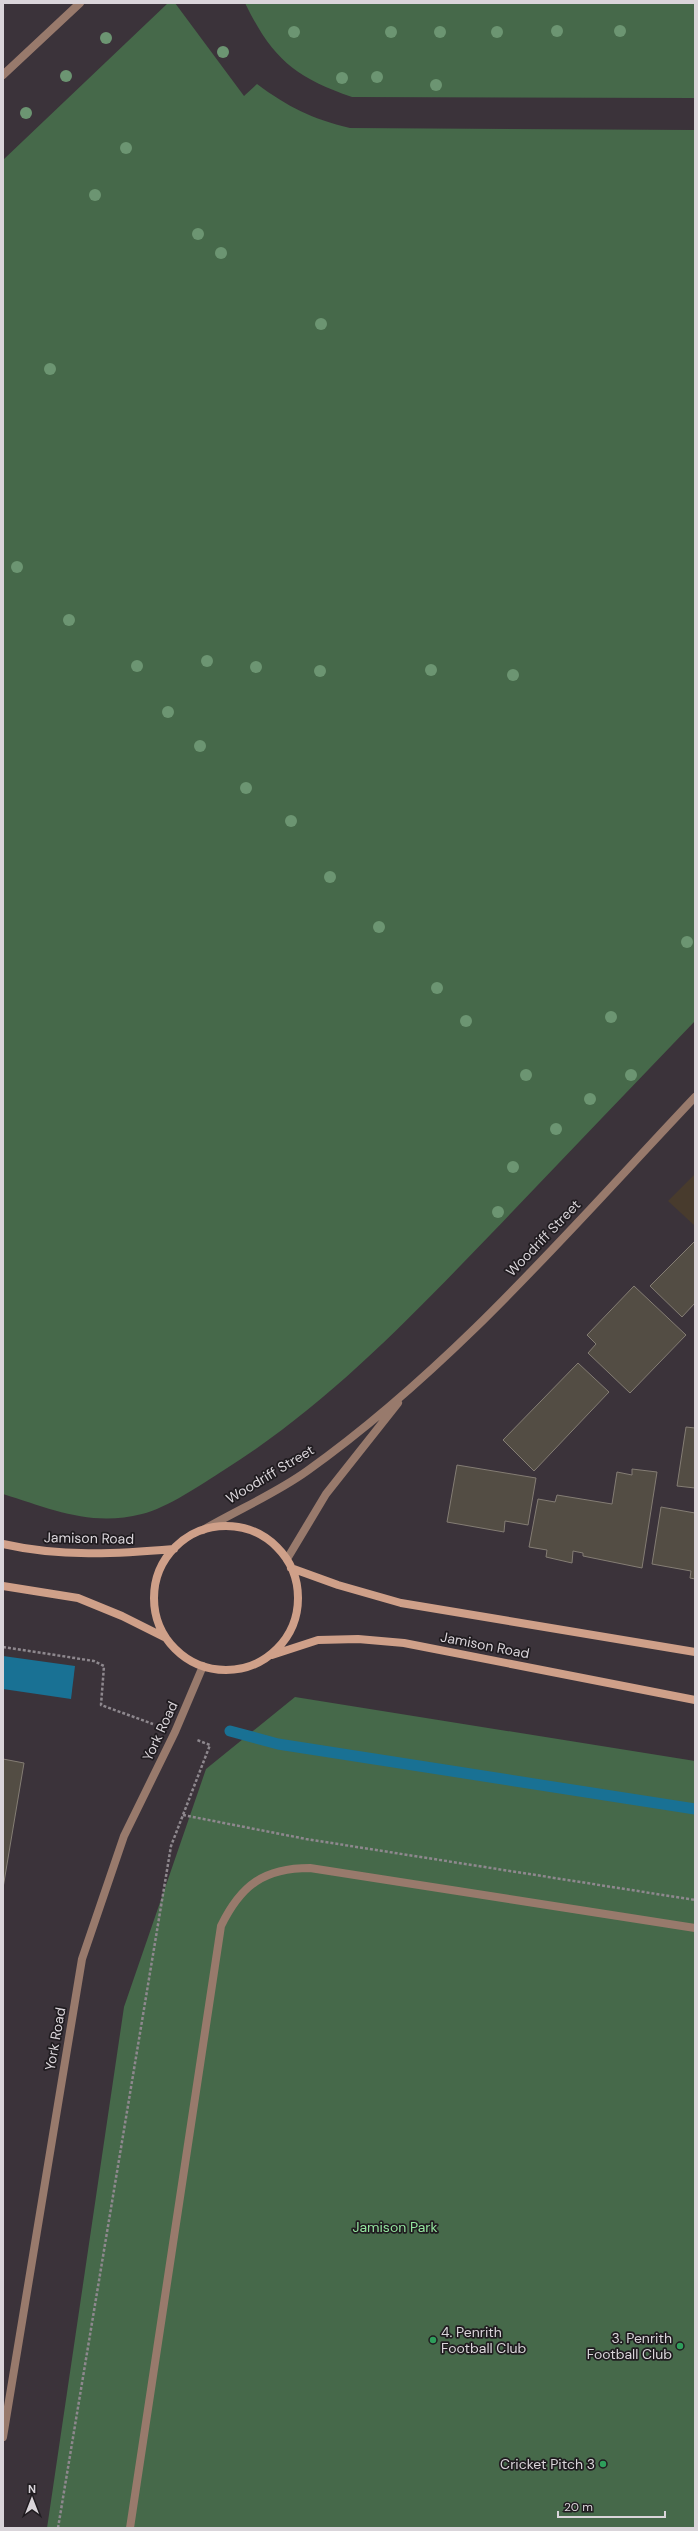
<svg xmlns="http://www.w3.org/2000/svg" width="698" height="2531" font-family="'DM Sans',sans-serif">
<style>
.education{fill:#483b2d}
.green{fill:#46694a}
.water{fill:#197194}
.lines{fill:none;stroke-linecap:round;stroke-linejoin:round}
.stream{stroke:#197194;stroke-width:11}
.building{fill:#534d44;stroke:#847d74}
.path{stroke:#8e888e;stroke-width:2.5;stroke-dasharray:3 2;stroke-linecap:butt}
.service{stroke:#987a6c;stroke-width:8}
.tertiary{stroke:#987a6c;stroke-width:8}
.secondary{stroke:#cfa089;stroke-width:8}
.tree{fill:#6c9572}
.leisure-dot{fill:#2e9e5b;stroke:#201c20;stroke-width:1.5}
.labels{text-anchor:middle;stroke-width:3.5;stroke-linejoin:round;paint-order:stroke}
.street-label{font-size:14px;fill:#dad5da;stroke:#201c20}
.park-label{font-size:14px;fill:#94e59f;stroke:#201c20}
.poi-label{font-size:14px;fill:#dad5da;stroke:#201c20;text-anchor:end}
</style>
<rect width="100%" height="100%" fill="#3b333a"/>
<path class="education" d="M695,1174V1226L668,1201Z"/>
<path class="green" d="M168,3H175L244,96L257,84C288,107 312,119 350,128L695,130V1021C627,1092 559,1163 491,1234C408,1320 326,1406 224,1470C202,1484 167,1508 142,1514C91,1527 51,1509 3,1494V160Z
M245,3H695V98L352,97C294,77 272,58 245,3Z
M295,1697L695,1761V2528H47L124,2007L206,1769Z"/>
<path class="water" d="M3,1656L75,1666L71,1699L3,1689Z"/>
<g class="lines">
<path class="stream" d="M230,1731L278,1744L695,1809"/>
</g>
<path class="building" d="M695,1241V1303L682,1317L650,1286Z
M634,1286L686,1335L630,1393L588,1353L596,1344L587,1335Z
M578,1363L609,1392L534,1471L503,1440Z
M686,1427L695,1428V1488L677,1486Z
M457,1465L536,1478L528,1525L505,1521L504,1532L447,1522Z
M632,1469L657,1472L642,1568L583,1556V1553L573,1551L572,1563L546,1557L547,1550L529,1547L538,1499L555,1502L557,1495L612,1504L617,1472L632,1475Z
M661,1507L695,1513V1579L690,1578L691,1571L652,1564Z
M3,1759L24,1763L3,1888Z"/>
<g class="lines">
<path class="path" d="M3,1647L94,1661L104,1666L101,1705L153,1724
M183,1815L306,1839L695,1900
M58,2528L171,1846L210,1745L197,1740"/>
<path class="service" d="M130,2528L221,1926C241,1885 264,1868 310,1868L695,1928"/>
<path class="tertiary" d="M3,75L80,3
M203,1530C237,1510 275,1494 307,1471C453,1367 572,1227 695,1097
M287,1559L326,1494L398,1403
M3,2437L82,1959L124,1836L175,1732L203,1666"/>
<path class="secondary" d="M154 1598a72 72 0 1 1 144 0a72 72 0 1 1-144 0Z
M3,1544C60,1557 117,1554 174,1549
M291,1568L338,1585L401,1603L695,1652
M3,1586L78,1598L122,1616L166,1638
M272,1655L318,1640L358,1639L404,1643L695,1700"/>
</g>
<g class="tree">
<circle cx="557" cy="31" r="6"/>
<circle cx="620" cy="31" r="6"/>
<circle cx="294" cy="32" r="6"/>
<circle cx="391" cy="32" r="6"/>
<circle cx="440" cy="32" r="6"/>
<circle cx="497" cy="32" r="6"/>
<circle cx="106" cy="38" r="6"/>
<circle cx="223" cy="52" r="6"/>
<circle cx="66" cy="76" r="6"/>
<circle cx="377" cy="77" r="6"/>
<circle cx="342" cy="78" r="6"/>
<circle cx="436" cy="85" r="6"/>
<circle cx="26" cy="113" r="6"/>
<circle cx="126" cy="148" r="6"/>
<circle cx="95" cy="195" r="6"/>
<circle cx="198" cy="234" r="6"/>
<circle cx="221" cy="253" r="6"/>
<circle cx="321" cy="324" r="6"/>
<circle cx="50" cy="369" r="6"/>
<circle cx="17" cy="567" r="6"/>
<circle cx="69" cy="620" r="6"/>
<circle cx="207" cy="661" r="6"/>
<circle cx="137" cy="666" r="6"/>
<circle cx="256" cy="667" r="6"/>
<circle cx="431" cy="670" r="6"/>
<circle cx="320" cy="671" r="6"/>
<circle cx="513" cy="675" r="6"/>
<circle cx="168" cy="712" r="6"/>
<circle cx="200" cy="746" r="6"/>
<circle cx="246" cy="788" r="6"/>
<circle cx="291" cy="821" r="6"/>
<circle cx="330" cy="877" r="6"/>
<circle cx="379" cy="927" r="6"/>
<circle cx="687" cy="942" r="6"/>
<circle cx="437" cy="988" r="6"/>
<circle cx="611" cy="1017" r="6"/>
<circle cx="466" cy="1021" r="6"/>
<circle cx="526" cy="1075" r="6"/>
<circle cx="631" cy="1075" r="6"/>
<circle cx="590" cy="1099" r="6"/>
<circle cx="556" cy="1129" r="6"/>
<circle cx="513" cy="1167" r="6"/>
<circle cx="498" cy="1212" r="6"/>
</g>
<g class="leisure-dot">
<circle cx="433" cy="2340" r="4"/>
<circle cx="680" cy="2346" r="4"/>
<circle cx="603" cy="2464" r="4"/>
</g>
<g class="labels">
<g class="street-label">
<text transform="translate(543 1238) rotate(-46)" y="5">Woodriff Street</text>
<text transform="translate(270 1474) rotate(-31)" y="5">Woodriff Street</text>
<text transform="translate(89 1538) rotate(1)" y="5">Jamison Road</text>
<text transform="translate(485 1645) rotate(11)" y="5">Jamison Road</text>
<text transform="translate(160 1731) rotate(-65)" y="5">York Road</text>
<text transform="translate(55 2039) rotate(-80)" y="5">York Road</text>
</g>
<g class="park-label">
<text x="395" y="2232">Jamison Park</text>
</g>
<g class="poi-label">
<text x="441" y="2337" text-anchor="start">4. Penrith<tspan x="441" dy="16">Football Club</tspan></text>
<text x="672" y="2343">3. Penrith<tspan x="672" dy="16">Football Club</tspan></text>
<text x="595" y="2469">Cricket Pitch 3</text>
</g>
</g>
<rect width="698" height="2531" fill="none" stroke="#dad5da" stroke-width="8"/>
<g transform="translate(32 2499)" stroke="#201c20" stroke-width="3" paint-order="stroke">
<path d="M0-3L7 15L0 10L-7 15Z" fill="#dad5da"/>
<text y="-6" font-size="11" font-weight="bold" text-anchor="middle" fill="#dad5da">N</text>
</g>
<path d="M558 2511v6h107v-6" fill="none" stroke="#dad5da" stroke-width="2"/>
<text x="564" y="2511" font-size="12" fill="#dad5da" stroke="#201c20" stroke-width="3" paint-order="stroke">20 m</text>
</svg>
